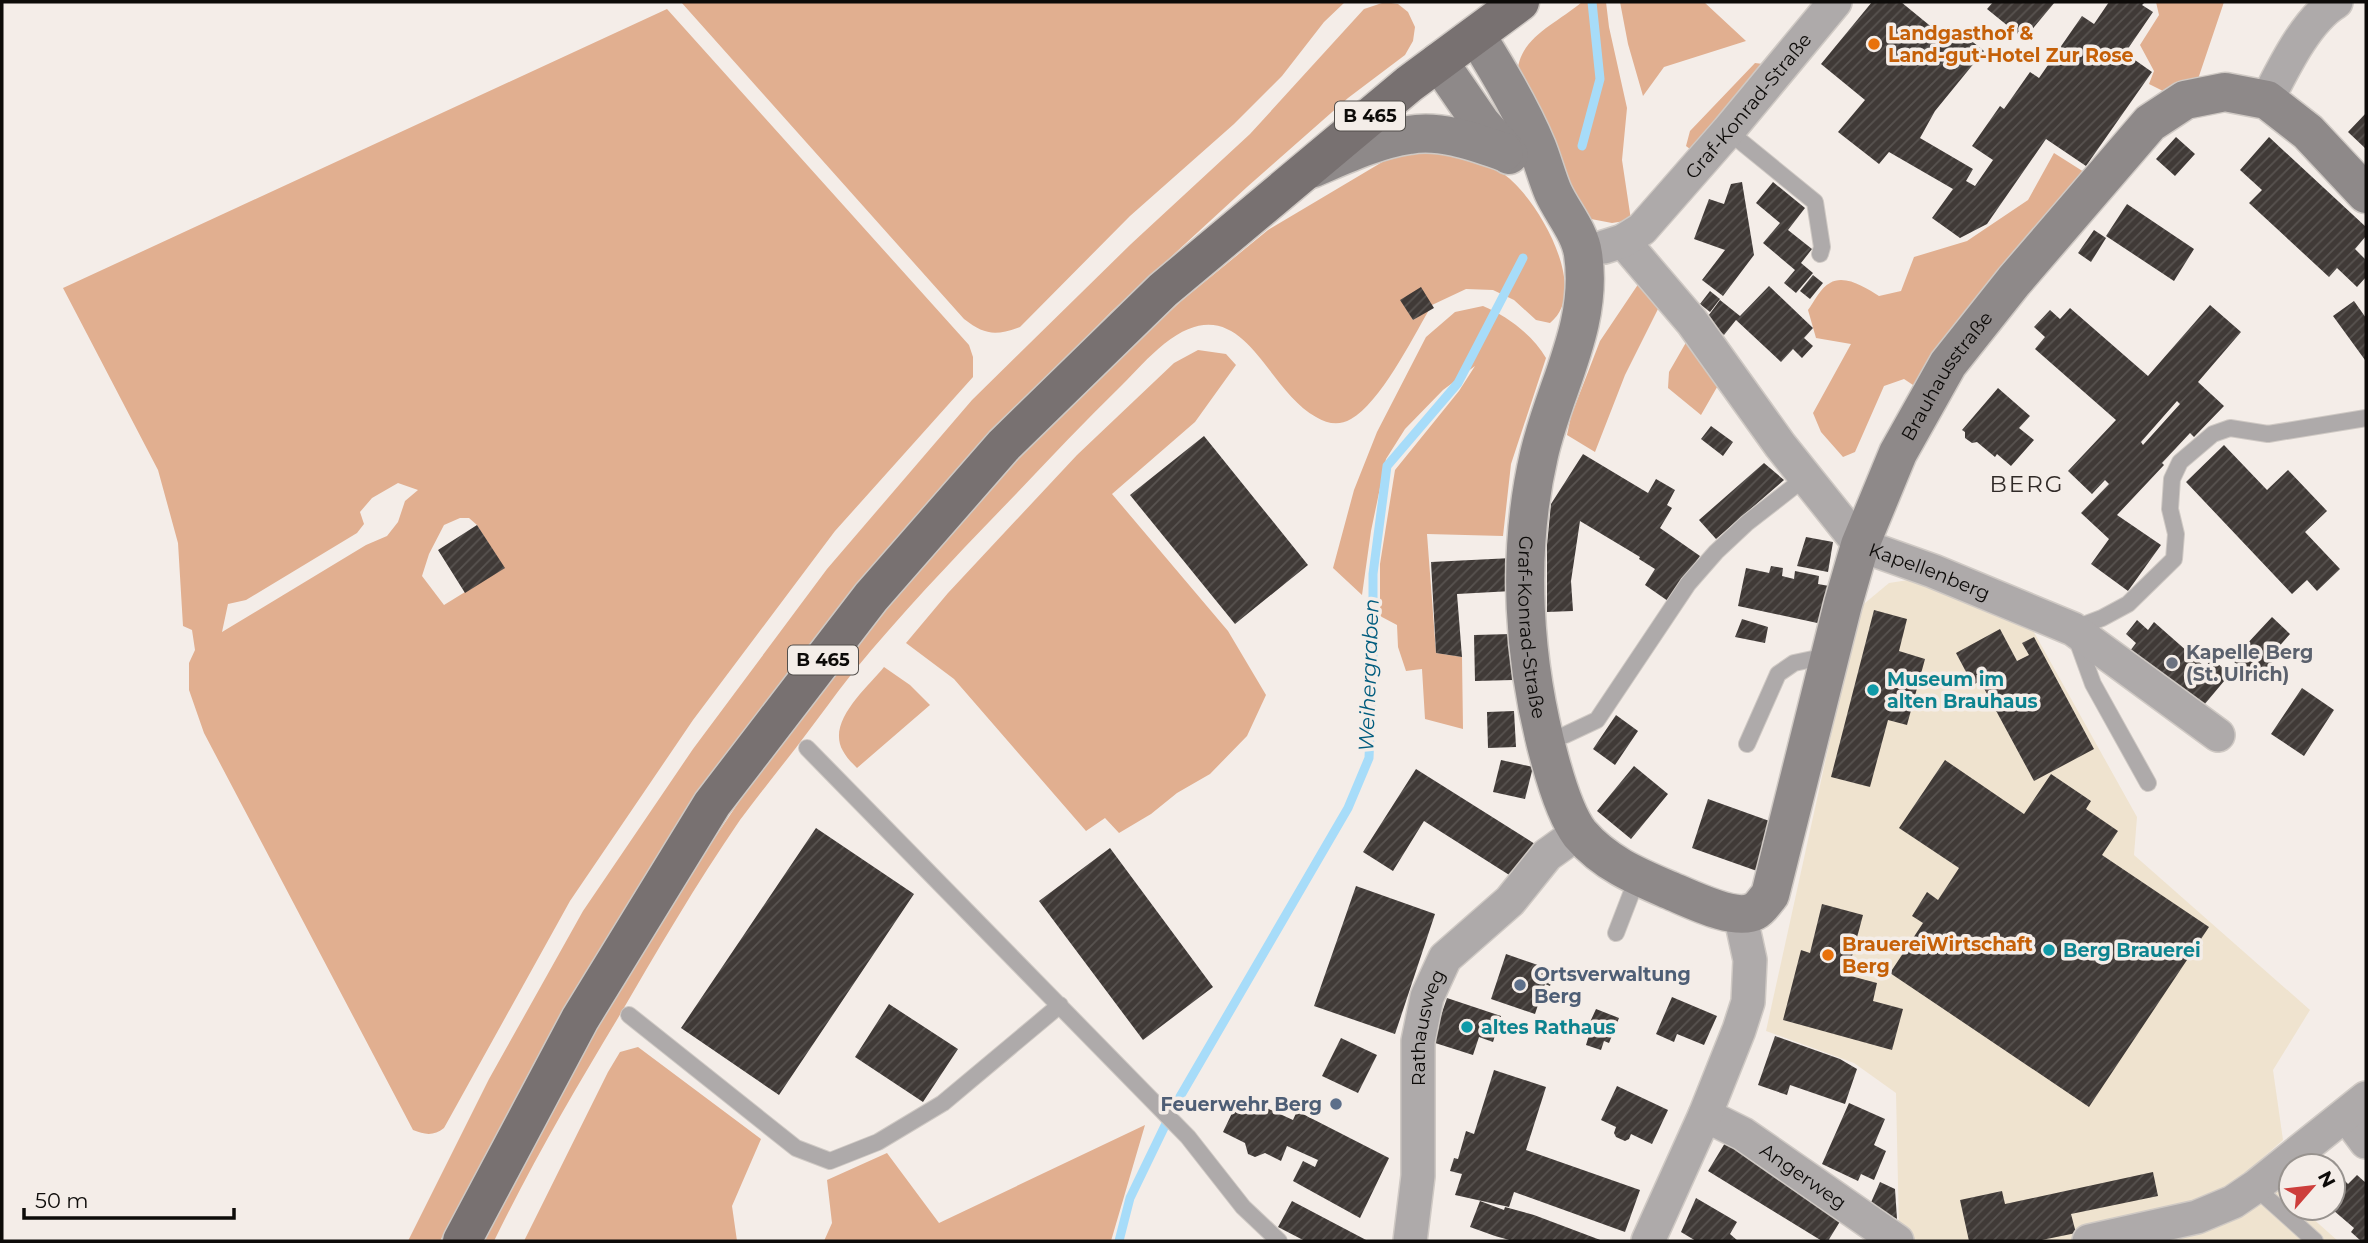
<svg xmlns="http://www.w3.org/2000/svg" width="2368" height="1243" font-family="Montserrat,sans-serif">
<style>
.commercial{fill:#efe3cf}
.grass{fill:#e1af90;fill-rule:evenodd}
.lines{fill:none;stroke-linecap:round;stroke-linejoin:round}
.stream{stroke:#a7dcf9;stroke-width:9}
.building{fill:url(#building-hatch);fill-rule:evenodd}
.lane-casing{stroke:#cfc9c4;stroke-width:18}
.street-casing{stroke:#cfc9c4;stroke-width:36}
.secondary-casing{stroke:#cfc9c4;stroke-width:41}
.primary-casing{stroke:#cfc9c4;stroke-width:41}
.lane{stroke:#aeaaaa;stroke-width:16}
.street{stroke:#aeaaaa;stroke-width:33}
.secondary{stroke:#8e8989;stroke-width:38}
.primary{stroke:#787171;stroke-width:38}
.food-dot{fill:#e8710a;stroke:#f4ede8;stroke-width:2.5}
.worship-dot{fill:#6b7280;stroke:#f4ede8;stroke-width:2.5}
.culture-dot{fill:#0f9aa8;stroke:#f4ede8;stroke-width:2.5}
.service-dot{fill:#5c6f8a;stroke:#f4ede8;stroke-width:2.5}
.labels{text-anchor:middle;stroke-width:7;stroke-linejoin:round;paint-order:stroke}
.shield{fill:#f4ede8;stroke:#524f4c;stroke-width:2}
.shield-label{font-size:18px;font-weight:bold;fill:#0d0b09}
.food-label{font-size:19px;font-weight:bold;fill:#c56008;stroke:#f4ede8;text-anchor:start}
.street-label{font-size:19px;fill:#0d0b09;stroke:#f4ede8}
.worship-label{font-size:19px;font-weight:bold;fill:#5b616d;stroke:#f4ede8;text-anchor:start}
.culture-label{font-size:19px;font-weight:bold;fill:#0d838f;stroke:#f4ede8;text-anchor:start}
.service-label{font-size:19px;font-weight:bold;fill:#4e5e75;stroke:#f4ede8;text-anchor:start}
.water-label{font-size:21px;font-style:italic;fill:#005c7e;stroke:#f4ede8}
.quarter-label{font-size:23px;letter-spacing:2px;fill:#302a27;stroke:#f4ede8}
</style>
<defs>
<pattern id="building-hatch" width="6" height="6" patternUnits="userSpaceOnUse" patternTransform="scale(1.75)"><rect width="6" height="6" fill="#403a37"/><path d="M-1 1l2-2M0 6l6-6M5 7l2-2" fill="none" stroke="#585350"/></pattern>
</defs>
<rect width="100%" height="100%" fill="#f4ede8"/>
<path class="commercial" d="M1934,576L2026,618L2137,817L2134,855L2310,1010L2273,1070L2283,1140L2256,1164L2291,1198V1208H2301L2338,1241H1912L1899,1230L1896,1093L1854,1063L1766,1031L1859,608L1889,583Z"/>
<path class="grass" d="M681,2H1345L1324,22L1282,76L1234,124L1130,216L1020,327C995,336 985,335 964,319Z
M1385,2L1398,4L1408,12L1415,27L1413,41L1405,55L1348,98L1247,187L1111,312L990,436L657,860L549,1035L440,1241H408L489,1079L583,911L693,749L827,569L972,400L1131,244L1250,134L1364,9Z
M1582,2H1606L1609,27L1627,108L1622,160L1631,220L1612,223L1591,219L1582,206L1518,87C1511,40 1551,28 1582,2Z
M1620,2H1704L1746,41L1664,67L1643,96L1628,44Z
M2156,2H2224L2198,79L2163,91L2149,84L2154,71L2140,45L2159,15Z
M667,9L969,345L973,357V377L835,531L693,720L570,901L444,1128C434,1136 425,1135 413,1130L204,733L189,690V663L195,650L192,630L183,626L178,543L158,470L63,288ZM398,483L418,490L405,501L398,522L387,536L366,545L222,632L228,604L246,600L357,533L364,524L360,512L372,498ZM460,518H469L477,525L504,568L444,605L422,576L429,554L444,525Z
M1755,63L1763,64L1690,149L1686,146L1690,131Z
M1424,148C1452,154 1482,158 1505,175C1538,199 1591,291 1550,323L1536,320L1514,300L1493,290L1466,289L1432,305L1401,300L1413,320L1429,310C1412,339 1380,403 1351,419C1339,426 1328,424 1316,417C1263,388 1243,282 1164,344C1149,356 1135,372 1121,386C1085,421 1051,457 1016,494C961,551 905,609 854,671C834,696 815,723 795,749C777,772 758,796 740,820C696,884 657,951 618,1018C574,1091 531,1165 494,1241H478L547,1109L664,913L753,781L922,564L1068,405L1180,302L1268,230L1384,161Z
M2054,153L2084,172L1916,387L1904,379L1884,386L1855,452L1843,457L1821,432L1813,413L1851,344L1816,338L1808,310C1814,302 1821,287 1830,283C1845,274 1866,288 1879,296L1901,291L1914,257L1967,241L2028,200Z
M1639,283L1660,305L1625,375L1595,452L1567,435L1571,416L1600,341Z
M1483,306C1507,316 1533,335 1546,358L1511,464L1503,536L1427,534L1436,653L1462,657L1463,729L1425,719L1422,669L1406,671L1398,647L1397,625L1380,616V564L1395,470L1459,391L1475,366L1443,390L1405,429L1386,459L1371,531L1362,595L1333,568L1354,490L1377,432L1426,337L1455,312Z
M1688,339L1720,382L1701,415L1668,388L1669,372Z
M1198,350L1226,354L1236,365L1195,422L1112,494L1228,631L1266,695L1247,736L1210,774L1177,793L1151,814L1119,833L1105,818L1086,831L954,679L906,643L948,593L1077,455L1174,363Z
M884,667L910,685L930,705L857,768C852,763 846,757 843,751C826,722 867,688 884,667Z
M638,1047L761,1139L732,1206L737,1241H524L608,1072L620,1052Z
M1145,1125L1111,1241H824L832,1223L827,1180L887,1153L939,1223Z"/>
<g class="lines">
<path class="stream" d="M1582,146L1600,79L1592,2
M1119,1241L1130,1198L1174,1107L1348,808L1369,758L1373,660V574L1387,466L1458,383L1523,258"/>
</g>
<path class="building" d="M1872,2H1901L1945,38L1954,27L1984,51L1935,111L1920,138L1973,169L1966,181L1975,186L1993,160L1972,146L2000,106L2004,109L2030,72L2039,78L2082,16L2094,24L2109,2H2145L2142,5L2153,12L2125,53L2152,72L2086,166L2046,139L1987,224L1960,238L1932,218L1953,189L1889,152L1879,164L1838,132L1865,100L1821,64Z
M1993,2H2055L2024,39L1987,9Z
M2366,113V149L2348,132Z
M2176,137L2195,154L2175,176L2156,159Z
M2269,137L2366,227V236L2355,249L2366,260V277L2357,287L2337,268L2329,277L2249,203L2262,190L2240,170Z
M1742,182L1754,255L1723,296L1702,280L1725,250L1694,239L1709,199L1724,204L1731,184Z
M1773,182L1805,208L1788,230L1812,249L1801,263L1813,273L1796,293L1784,283L1795,270L1763,243L1780,223L1756,203Z
M2127,204L2194,249L2174,281L2106,236Z
M2094,230L2106,238L2091,262L2078,253Z
M1813,275L1823,283L1810,299L1800,291Z
M1769,286L1813,328L1804,338L1813,346L1802,358L1793,349L1781,362L1736,320L1724,335L1706,319L1720,300L1740,316Z
M1421,287L1434,308L1413,320L1400,300Z
M1710,291L1720,299L1710,312L1700,304Z
M2354,301L2366,318L2365,360L2333,316Z
M2210,305L2241,332L2198,382L2224,406L2194,437L2190,433L2162,463L2164,465L2117,515L2161,545L2128,591L2091,564L2109,539L2081,513L2109,484L2105,480L2092,494L2068,471L2116,420L2035,349L2045,337L2034,327L2050,310L2060,319L2070,308L2148,376ZM2177,401L2180,404L2143,445L2141,442Z
M1998,388L2030,416L2019,428L2034,440L2011,466L1997,454L1995,457L1977,442L1972,443L1965,438V432L1962,430Z
M1711,426L1733,442L1723,456L1701,439Z
M1204,436L1308,565L1235,624L1130,495Z
M2224,445L2267,490L2288,470L2327,511L2305,532L2340,569L2317,591L2307,580L2292,594L2186,482Z
M1583,454L1648,493L1656,479L1675,490L1667,505L1672,508L1660,528L1700,556L1668,601L1645,585L1655,569L1639,559L1640,557L1580,521L1571,581L1573,611L1547,612V545L1551,504Z
M1764,463L1784,480L1716,539L1699,520Z
M477,525L505,568L465,593L438,550Z
M1806,537L1833,542L1828,572L1797,566Z
M1512,558V591L1457,594L1462,657L1436,653L1431,562Z
M1771,566L1783,568L1782,576L1794,579L1795,571L1819,576L1818,584L1829,586L1822,624L1738,606L1746,568L1769,573Z
M1874,610L1907,619L1899,651L1925,659L1907,725L1888,720L1870,787L1831,777Z
M2272,617L2290,634L2269,658L2273,661L2255,681L2232,660Z
M1742,619L1768,627L1765,643L1735,637Z
M2137,620L2148,630L2154,622L2205,667L2212,659L2230,674L2204,705L2130,651L2136,643L2126,634Z
M2000,629L2017,661L2029,655L2022,643L2034,637L2094,749L2034,781L1980,681L1973,685L1956,653Z
M1512,634L1513,680L1475,681L1474,635Z
M2302,688L2334,710L2304,756L2271,734Z
M1514,711L1516,747L1488,748L1487,712Z
M1616,715L1638,731L1615,765L1593,749Z
M1501,760L1533,767L1525,799L1493,792Z
M1945,760L2024,814L2051,774L2091,801L2086,809L2118,831L2102,855L2209,927L2089,1107L1890,973L1923,923L1912,916L1927,892L1938,900L1959,868L1899,828Z
M1634,766L1668,794L1631,839L1597,811Z
M1416,769L1535,844L1514,878L1424,821L1393,871L1363,852Z
M1708,799L1775,823L1757,871L1692,848Z
M816,828L914,894L779,1095L681,1028Z
M1110,848L1213,987L1143,1040L1039,901Z
M1356,886L1435,914L1395,1034L1314,1006Z
M1822,904L1863,915L1847,975L1877,983L1873,1001L1903,1009L1892,1050L1783,1020L1801,950L1810,953Z
M1506,954L1555,971L1550,986L1545,984L1535,1014L1491,999Z
M1672,997L1717,1016L1704,1045L1677,1034L1674,1042L1656,1034Z
M1447,998L1501,1016L1493,1042L1479,1037L1473,1055L1432,1042Z
M889,1004L958,1049L923,1102L855,1057Z
M1596,1009L1619,1018L1609,1043L1604,1041L1601,1050L1586,1045L1589,1035L1585,1033Z
M1775,1036L1840,1059L1857,1069L1845,1104L1790,1085L1787,1095L1758,1085Z
M1341,1038L1377,1055L1358,1093L1322,1076Z
M1494,1070L1546,1087L1526,1150L1640,1190L1625,1232L1514,1192L1509,1207L1455,1195L1462,1174L1450,1171L1454,1158L1458,1159L1466,1131L1474,1134Z
M1617,1086L1668,1110L1652,1144L1631,1134L1629,1139L1625,1141L1616,1137L1614,1133L1616,1127L1601,1120Z
M1245,1098L1293,1120L1297,1111L1389,1158L1360,1218L1293,1181L1303,1161L1315,1167L1318,1160L1287,1146L1281,1161L1265,1153L1255,1157L1248,1154L1245,1143L1223,1132L1233,1111L1238,1113Z
M1849,1103L1885,1119L1874,1145L1886,1151L1874,1180L1861,1174L1858,1181L1822,1164Z
M1725,1143L1844,1215L1828,1241H1822L1708,1171Z
M2153,1172L2158,1196L2071,1214L2076,1233L2037,1241H1969L1960,1200L2002,1191L2005,1204Z
M2357,1175L2366,1183V1241H2361L2351,1232L2354,1228L2333,1210V1193L2344,1180L2348,1184Z
M1880,1182L1895,1189L1897,1219L1869,1207Z
M1696,1198L1737,1222L1730,1234L1738,1241H1696L1681,1232Z
M1292,1201L1368,1241H1305L1278,1227Z
M1480,1201L1504,1210L1505,1207L1534,1215L1603,1241H1513L1495,1236L1470,1227Z"/>
<g class="lines">
<g class="lane-casing">
<path id="lane" d="M1728,131L1815,202L1822,247L1820,254
M1545,741L1565,735L1597,720L1688,584L1716,552L1747,523L1806,477
M1747,744L1778,674L1794,663L1827,656
M807,748L1188,1137L1243,1207L1279,1241
M2148,783L2093,684L2073,629L2102,618L2128,604L2174,559L2176,534L2170,509L2172,479L2180,462L2213,434L2230,428L2268,434L2366,418
M1616,933L1638,876
M629,1015L796,1148L830,1161L878,1142L943,1103L1060,1005
M2255,1187L2315,1241"/>
</g>
<g class="street-casing">
<g id="street">
<path d="M2267,100C2283,69 2306,20 2336,2"/>
<path id="s1" d="M1623,241L1692,322L1780,445L1860,545L1933,571L2073,629L2218,735"/>
<path id="s2" d="M1604,247L1623,241L1642,229L1728,131L1835,2"/>
<path id="s3" d="M1705,1115L1743,1134L1897,1241"/>
<path d="M2346,1115L2366,1142"/>
<path id="s4" d="M1410,1241L1418,1176V1041L1427,997L1445,958L1510,901L1547,855L1579,832"/>
<path d="M1648,1241L1705,1115L1739,1030L1748,1002L1750,960L1740,914"/>
<path d="M2089,1241L2197,1217L2233,1202L2255,1187L2366,1098"/>
</g>
</g>
<g class="secondary-casing">
<g id="secondary">
<path id="s5" d="M1476,35C1498,70 1521,108 1537,147C1543,162 1547,178 1553,192C1562,212 1580,232 1583,254C1594,325 1554,388 1539,455C1516,554 1523,663 1550,760C1556,782 1566,816 1580,834C1605,863 1636,876 1669,890C1689,898 1735,922 1755,911C1761,908 1766,899 1770,895L1843,604L1860,545L1898,453L1948,364L2014,281L2150,123L2185,100L2225,92L2267,100L2308,132L2366,194"/>
<path d="M1439,62L1481,123L1509,155"/>
<path d="M1311,169C1342,156 1375,140 1409,135C1440,129 1475,142 1504,152"/>
</g>
</g>
<g class="primary-casing">
<path id="primary" d="M462,1241L580,1019L712,804L871,597L1004,445L1163,290L1409,84L1520,2"/>
</g>
<use href="#lane" class="lane"/>
<use href="#street" class="street"/>
<use href="#secondary" class="secondary"/>
<use href="#primary" class="primary"/>
</g>
<g class="food-dot">
<circle cx="1874" cy="44" r="7"/>
<circle cx="1828" cy="955" r="7"/>
</g>
<circle class="worship-dot" cx="2172" cy="663" r="7"/>
<g class="culture-dot">
<circle cx="1873" cy="690" r="7"/>
<circle cx="2049" cy="950" r="7"/>
<circle cx="1467" cy="1027" r="7"/>
</g>
<g class="service-dot">
<circle cx="1520" cy="985" r="7"/>
<circle cx="1336" cy="1104" r="7"/>
</g>
<g class="labels">
<g class="shield">
<rect x="1335" y="101.5" width="70" height="29" rx="5"/>
<rect x="788" y="645.5" width="70" height="29" rx="5"/>
</g>
<g class="shield-label">
<text x="1370" y="122">B 465</text>
<text x="823" y="666">B 465</text>
</g>
<g class="food-label">
<text x="1888" y="40">Landgasthof &amp;<tspan x="1888" dy="22">Land-gut-Hotel Zur Rose</tspan></text>
<text x="1842" y="951">BrauereiWirtschaft<tspan x="1842" dy="22">Berg</tspan></text>
</g>
<g class="street-label">
<text dy="7" stroke="none"><textPath href="#s2" startOffset="205">Graf-Konrad-Straße</textPath></text>
<text dy="7" stroke="none"><textPath href="#s5" startOffset="1612">Brauhausstraße</textPath></text>
<text dy="7" stroke="none"><textPath href="#s1" startOffset="460">Kapellenberg</textPath></text>
<text dy="7" stroke="none"><textPath href="#s5" startOffset="626">Graf-Konrad-Straße</textPath></text>
<text dy="7" stroke="none"><textPath href="#s4" startOffset="215">Rathausweg</textPath></text>
<text dy="7" stroke="none"><textPath href="#s3" startOffset="116">Angerweg</textPath></text>
</g>
<g class="worship-label">
<text x="2186" y="659">Kapelle Berg<tspan x="2186" dy="22">(St. Ulrich)</tspan></text>
</g>
<g class="culture-label">
<text x="1887" y="686">Museum im<tspan x="1887" dy="22">alten Brauhaus</tspan></text>
<text x="2063" y="957">Berg Brauerei</text>
<text x="1481" y="1034">altes Rathaus</text>
</g>
<g class="service-label">
<text x="1534" y="981">Ortsverwaltung<tspan x="1534" dy="22">Berg</tspan></text>
<text x="1322" y="1111" text-anchor="end">Feuerwehr Berg</text>
</g>
<g class="water-label">
<text transform="translate(1369 675) rotate(-88)" y="7">Weihergraben</text>
</g>
<g class="quarter-label">
<text x="2027" y="492">BERG</text>
</g>
</g>
<rect width="2368" height="1243" fill="none" stroke="#0d0b09" stroke-width="7"/>
<g transform="translate(2312 1187) rotate(62)"><circle r="33" fill="#f4ede8" stroke="#98938f" stroke-width="2"/>
<path d="M0-5L12 26L0 18L-12 26Z" fill="#cd3e3b"/>
<text y="-10" font-size="19" font-weight="bold" text-anchor="middle" fill="#0d0b09">N</text>
</g>
<path d="M24 1208v10h210v-10" fill="none" stroke="#0d0b09" stroke-width="3.5"/>
<text x="35" y="1208" font-size="21" fill="#0d0b09" stroke="#f4ede8" stroke-width="5" paint-order="stroke">50 m</text>
</svg>
